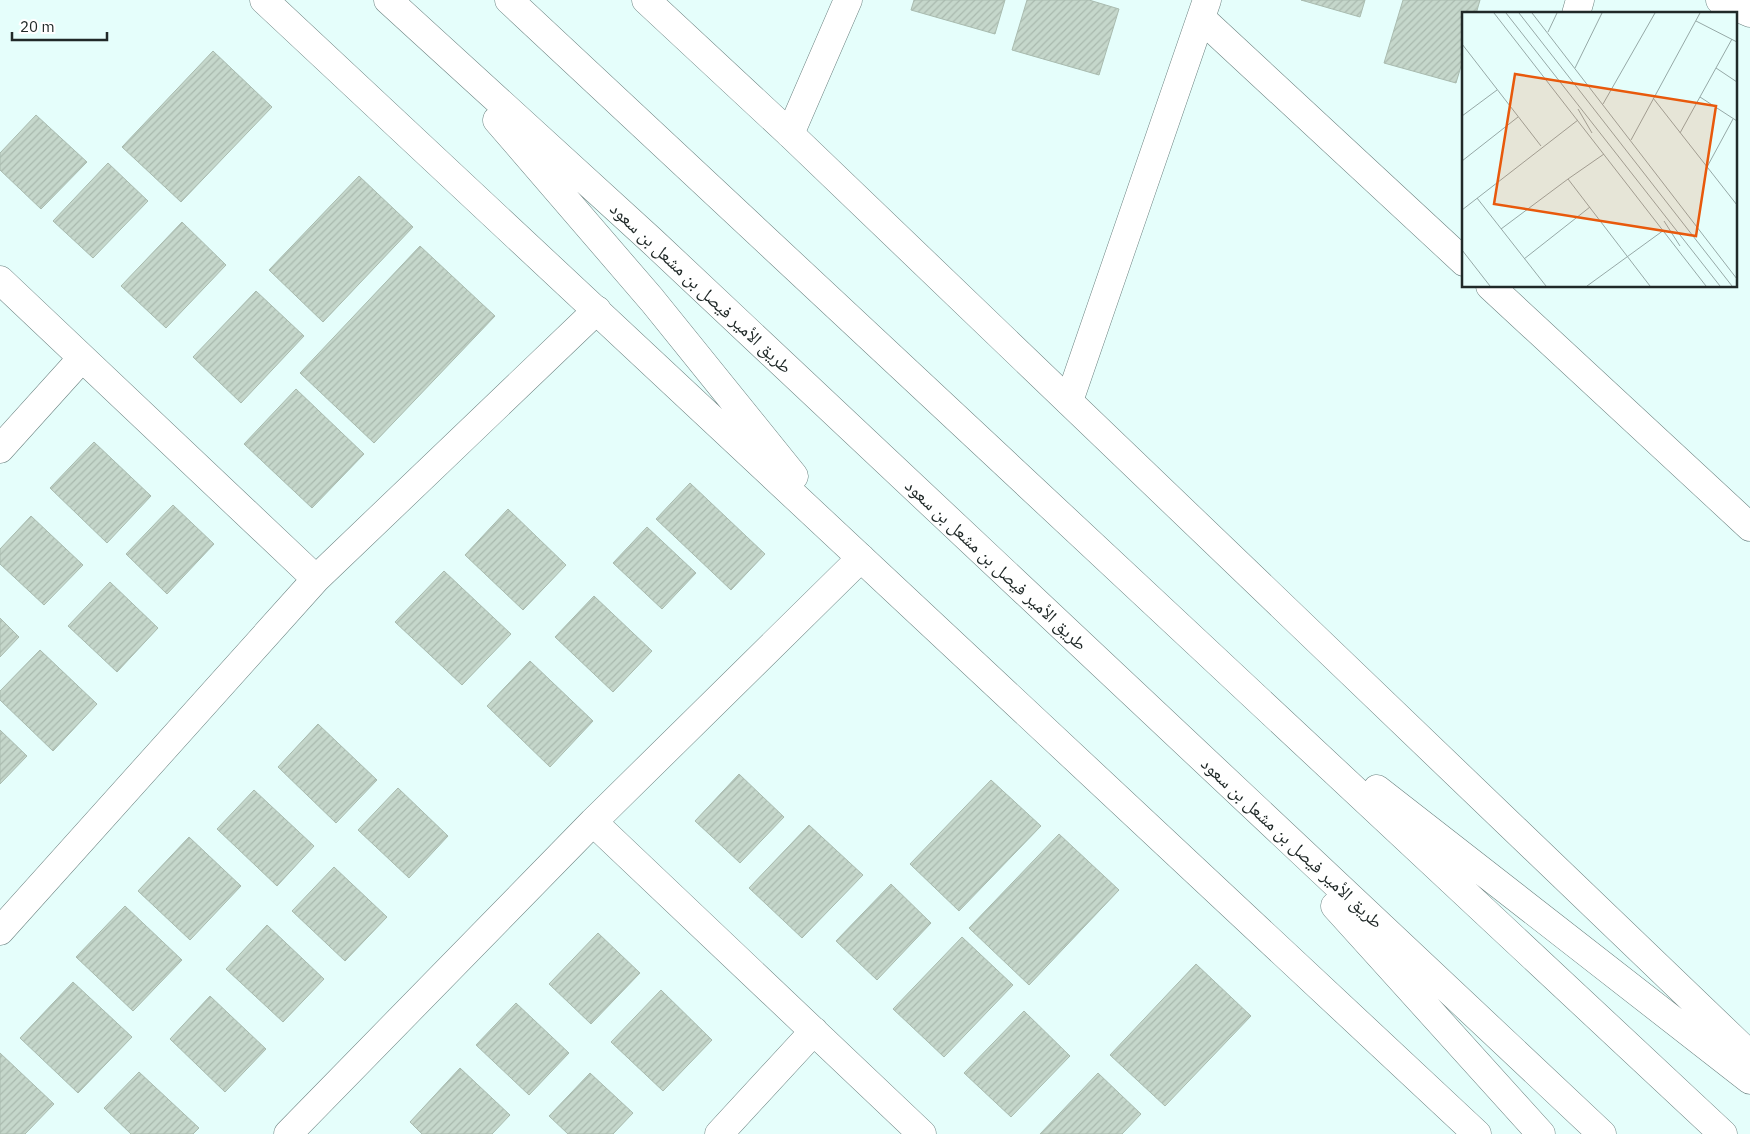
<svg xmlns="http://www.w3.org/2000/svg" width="1750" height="1134" font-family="'IBM Plex Sans','Noto Naskh Arabic',sans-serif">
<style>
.building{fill:url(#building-hatch);stroke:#a9bbaf}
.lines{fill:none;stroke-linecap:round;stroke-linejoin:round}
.minor-casing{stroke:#6c8280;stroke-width:29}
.major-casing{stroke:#6c8280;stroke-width:29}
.minor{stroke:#fff;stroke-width:28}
.major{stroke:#fff;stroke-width:28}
.labels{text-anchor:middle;stroke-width:4;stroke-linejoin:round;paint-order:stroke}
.street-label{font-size:18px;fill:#202928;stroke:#fff}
.inset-road{fill:none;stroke:#96a9a7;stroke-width:1}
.view{fill:#e8590c;fill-opacity:0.15;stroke:#e8590c;stroke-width:2.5}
.inset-edge{fill:none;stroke:#202928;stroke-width:2.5}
</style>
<defs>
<pattern id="building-hatch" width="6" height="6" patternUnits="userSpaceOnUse" patternTransform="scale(1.25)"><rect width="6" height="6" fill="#c5d7cb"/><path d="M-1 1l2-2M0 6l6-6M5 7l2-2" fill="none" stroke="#a9b9ae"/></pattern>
</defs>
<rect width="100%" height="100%" fill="#e5fefb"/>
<path class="building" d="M914,0H1005L995,34L911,10Z
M1027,0H1089L1119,9L1099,75L1012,50Z
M1301,0H1365L1360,17Z
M1403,0H1480L1476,14H1464V56L1456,83L1384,63Z
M213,51L272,107L181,202L122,147Z
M36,115L87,162L41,209L0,170V153Z
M108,163L148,201L93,258L53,221Z
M359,176L413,227L323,322L269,270Z
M182,222L226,265L166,328L121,286Z
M420,246L495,316L374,443L300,373Z
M256,291L304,336L241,403L193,357Z
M296,389L364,454L312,508L244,444Z
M94,442L151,496L107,543L50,488Z
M690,483L765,554L731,590L656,519Z
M173,505L214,544L167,594L126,554Z
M508,509L566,565L523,610L465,555Z
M31,516L83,565L44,605L0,564V549Z
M647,527L696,573L662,609L613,563Z
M444,571L511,634L462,685L395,622Z
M110,582L158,628L117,672L68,626Z
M594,596L652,651L613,692L555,637Z
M0,618L19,637L0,657Z
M40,650L97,704L53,751L0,700V691Z
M530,661L593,721L550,767L487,706Z
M318,724L377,780L336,823L278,767Z
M0,730L27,756L0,784Z
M739,774L784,817L740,863L695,821Z
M991,780L1041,826L959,911L910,864Z
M398,788L448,836L409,878L358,830Z
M254,790L314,846L277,886L217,829Z
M809,825L863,875L802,938L749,888Z
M1059,834L1119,890L1029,985L969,928Z
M189,837L241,886L190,940L138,891Z
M334,867L387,917L345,961L292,911Z
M891,884L931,923L877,980L836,941Z
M125,906L182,960L133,1011L76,957Z
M267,925L324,979L283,1022L226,969Z
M598,933L640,973L591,1024L549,984Z
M962,937L1013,985L944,1057L893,1009Z
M1196,964L1251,1016L1165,1106L1110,1055Z
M73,982L132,1037L78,1093L20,1038Z
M661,990L712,1040L663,1091L611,1042Z
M210,996L266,1049L225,1092L170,1039Z
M516,1003L569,1053L529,1095L476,1045Z
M1024,1011L1070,1056L1011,1117L964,1073Z
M0,1053L54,1104L25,1134H0Z
M460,1068L510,1115L492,1134H422L410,1122Z
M139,1072L199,1128L193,1134H131L104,1108Z
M590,1073L633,1113L613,1134H568L549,1116Z
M1098,1073L1141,1114L1122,1134H1040Z"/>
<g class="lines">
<g class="minor-casing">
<path id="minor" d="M1720,0L1750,13
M1576,14L1580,0
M1201,18L1464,262
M790,134L848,0
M0,280L316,579
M1490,286L1750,527
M1069,401L1207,0
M0,449L82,358
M861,558L593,822L922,1134
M0,931L316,579L597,310
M288,1134L593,822
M719,1134L814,1031"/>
</g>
<g class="major-casing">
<path id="major" d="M264,0L1477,1134
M388,0L652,241L1602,1134
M509,0L1723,1134
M646,0L790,134L1750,1055
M497,120L652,300L794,476
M1377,789L1750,1080
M1335,906L1541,1134"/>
</g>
<use href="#minor" class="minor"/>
<use href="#major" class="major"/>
</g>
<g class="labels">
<g class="street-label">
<text transform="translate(701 288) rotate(43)" y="6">طريق الأمير فيصل بن مشعل بن سعود</text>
<text transform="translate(996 565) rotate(43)" y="6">طريق الأمير فيصل بن مشعل بن سعود</text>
<text transform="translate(1292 843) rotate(43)" y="6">طريق الأمير فيصل بن مشعل بن سعود</text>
</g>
</g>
<g transform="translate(1462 12)">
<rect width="275" height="275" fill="#e5fefb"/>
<path class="inset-road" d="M32,1L244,274M44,1L258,274M57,1L270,274M70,1L275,267M234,9L275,30M86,20L95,1M0,32L79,134M113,56L140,1M254,56L275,70M238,85L275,109M191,86L275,193M141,92L193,1M116,97L130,121M0,104L35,78M218,121L270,27M169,128L238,1M142,142L106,167L188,274M0,149L56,105M245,155L271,107M15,186L84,274M0,198L116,108M202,209L218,234M39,217L106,167M0,238L28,274M62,247L128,195M125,274L202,218"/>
<path class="view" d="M53,62L254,94L234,224L32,192Z"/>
<rect width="275" height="275" class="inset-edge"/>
</g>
<path d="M12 32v8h95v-8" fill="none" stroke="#202928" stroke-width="2.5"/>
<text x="20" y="32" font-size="15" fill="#202928" stroke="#ffffff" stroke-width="4" paint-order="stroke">20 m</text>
</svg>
